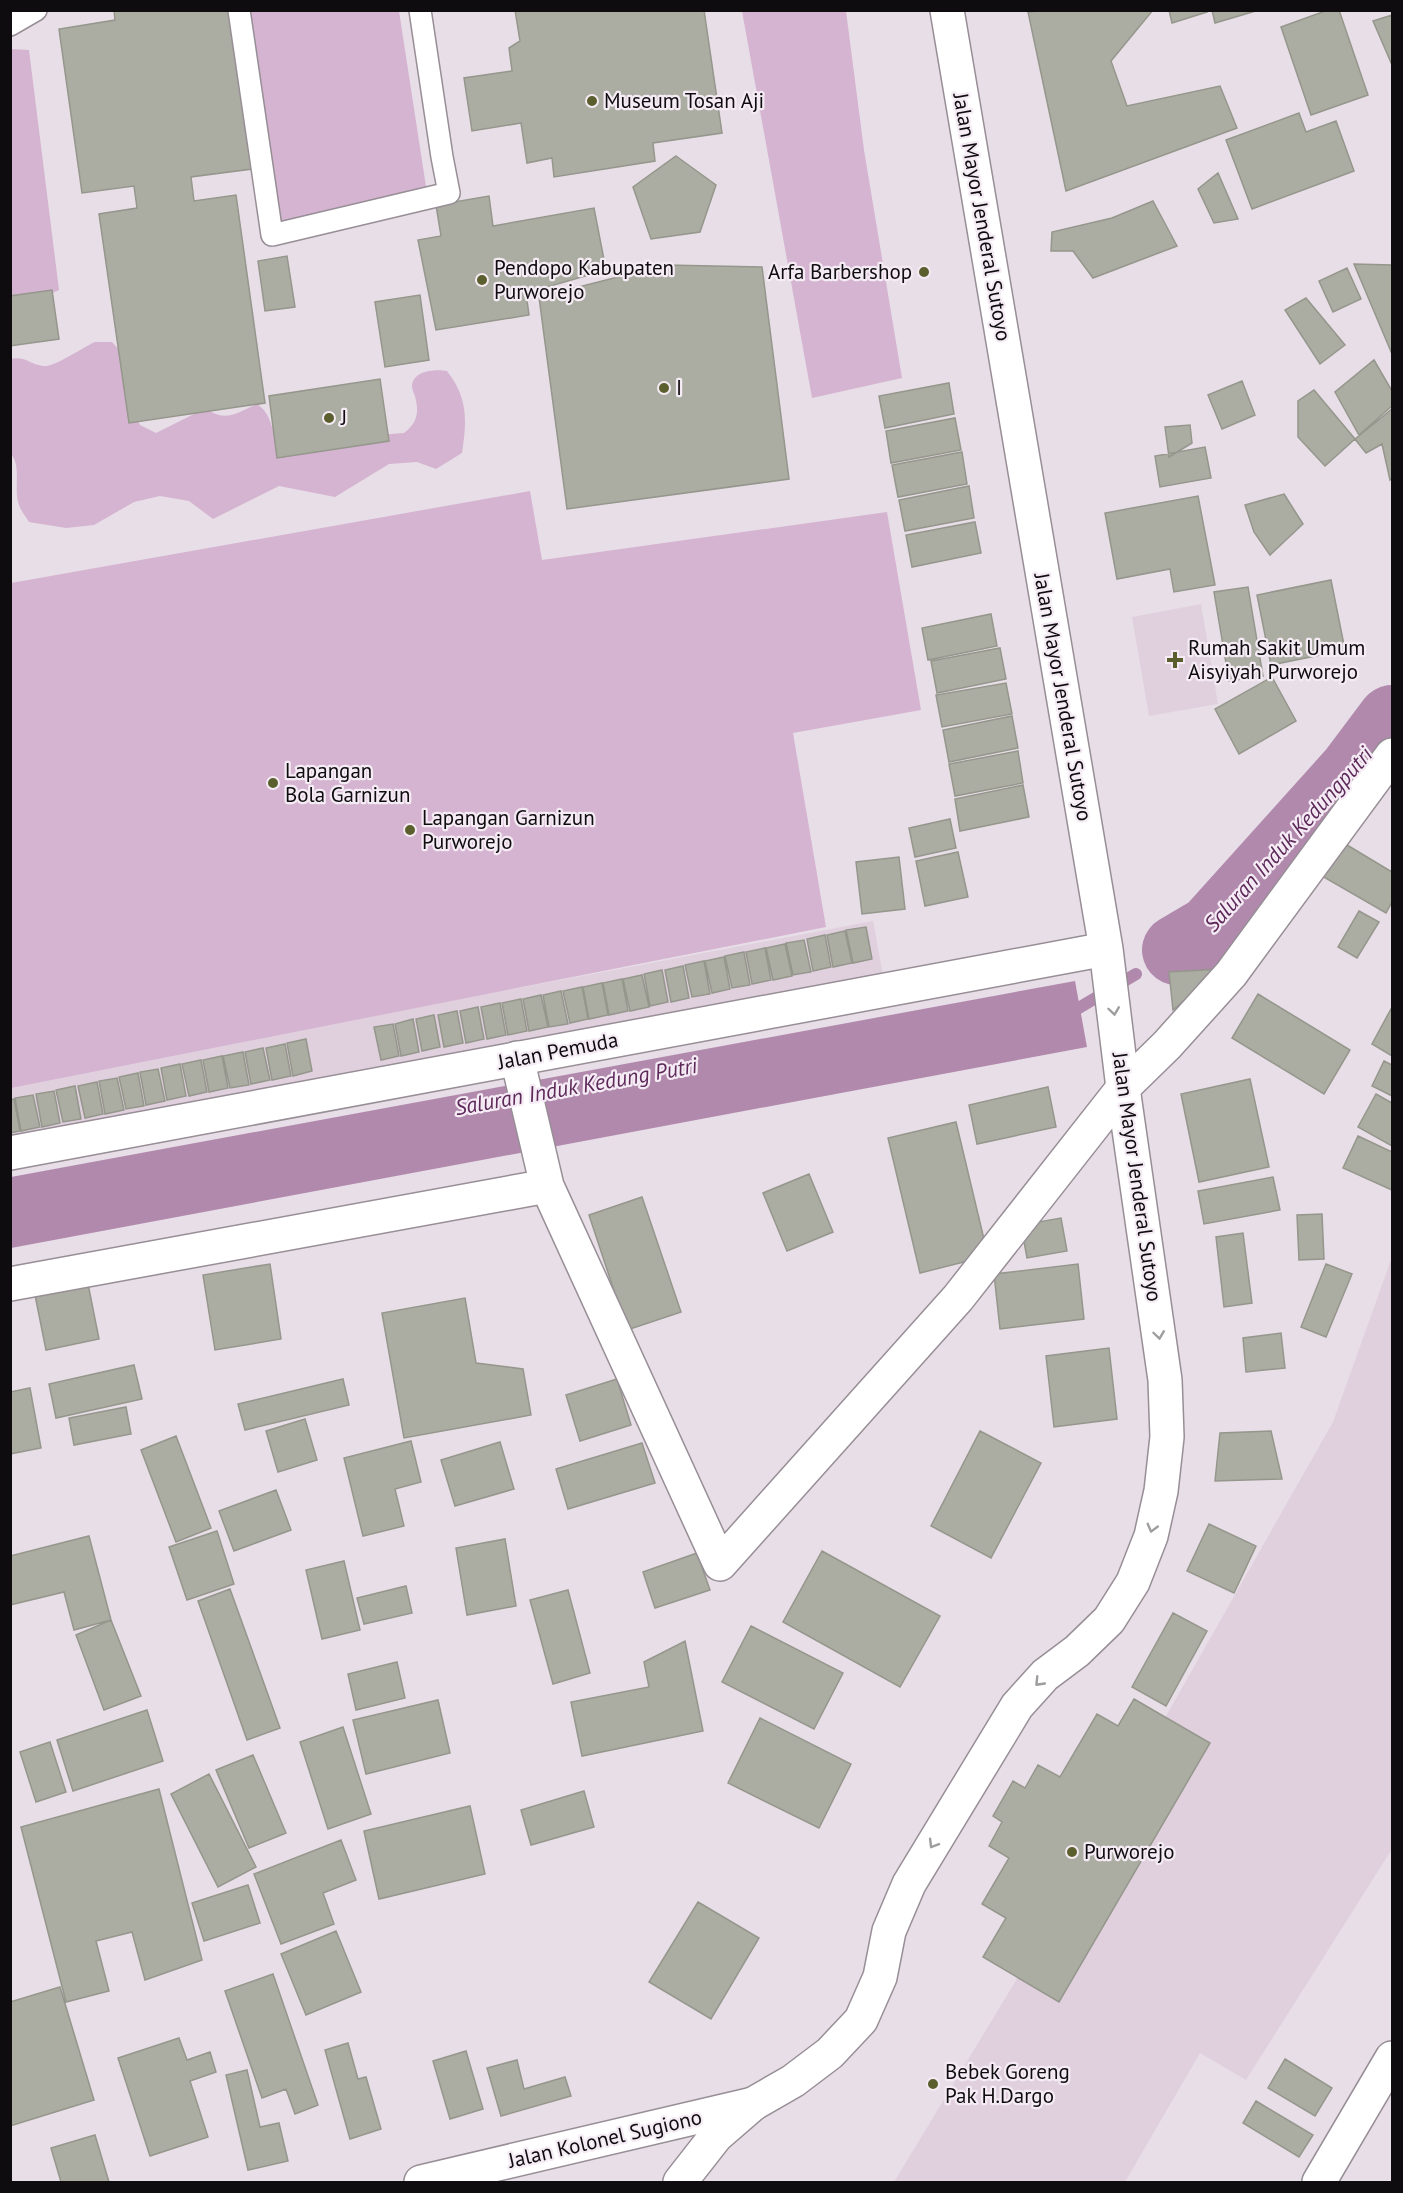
<svg xmlns="http://www.w3.org/2000/svg" width="1403" height="2193" font-family="'PT Sans',sans-serif">
<style>
.built{fill:#e0d0de}
.green{fill:#d5b4d1}
.water{fill:#b189ad}
.lines{fill:none;stroke-linecap:round;stroke-linejoin:round}
.stream{stroke:#b189ad;stroke-width:12}
.river{stroke:#b189ad;stroke-width:70}
.building{fill:#abada2;stroke:#95968c;stroke-width:1.5}
.lane-casing{stroke:#978e96;stroke-width:24}
.street-casing{stroke:#978e96;stroke-width:36}
.secondary-casing{stroke:#978e96;stroke-width:36}
.lane{stroke:#fff;stroke-width:21}
.street{stroke:#fff;stroke-width:33}
.secondary{stroke:#fff;stroke-width:33}
.oneway{stroke:#9f9e9f}
.poi-dot{fill:#5a5f2d;stroke:#f5ebf4;stroke-width:2}
.labels{text-anchor:middle;stroke-width:4.5;stroke-linejoin:round;paint-order:stroke}
.poi-label{font-size:21px;fill:#0f0c0f;stroke:#f5ebf4;text-anchor:start}
.street-label{font-size:21px;fill:#0f0c0f;stroke:#f5ebf4}
.water-label{font-size:22px;font-style:italic;fill:#5c2959;stroke:#f5ebf4}
</style>
<rect width="100%" height="100%" fill="#e8dee7"/>
<path class="built" d="M1201,604L1218,704L1149,716L1132,617Z
M873,921L883,975L11,1140V1084Z
M1392,1257V1849L1246,2080L1200,2053L1125,2182H894L1015,1982L1333,1422Z"/>
<path class="green" d="M249,11H399L427,193L276,229Z
M742,11H846L864,150L902,378L812,398Z
M11,49L29,50L59,290L42,298L10,308Z
M95,342H112L123,354L133,411L140,425L156,433L196,413L210,411C227,422 240,411 257,404C276,418 266,429 284,442L404,433C418,422 419,412 415,396C414,393 412,390 412,386C413,370 436,369 447,371C468,398 467,420 462,453L436,469L417,462L389,464L335,497L279,486L213,519L189,501L160,496L134,502L94,525L66,528L29,522C26,517 21,511 19,505C13,489 22,467 11,454L10,359C27,356 28,364 43,366C54,368 83,347 95,342Z
M530,491L542,560L887,512L921,710L793,733L826,927L11,1088V583Z"/>
<path class="water" d="M1075,981L1087,1047L11,1248V1177Z"/>
<g class="lines">
<path class="stream" d="M1067,1015L1136,974"/>
<path class="river" d="M1177,950L1211,930L1353,772L1392,720"/>
</g>
<path class="building" d="M114,10H230L252,169L191,177L194,201L236,195L265,403L129,423L99,214L137,208L134,186L82,193L59,29L115,20Z
M515,10H704L722,133L653,143L655,161L554,177L552,158L527,163L521,123L472,131L464,78L512,71L509,48L520,41Z
M1048,10H1153L1111,61L1127,106L1220,86L1237,128L1066,191L1028,12Z
M1169,10H1206L1207,12L1172,23Z
M1212,10H1259L1215,23Z
M1328,10H1339L1368,95L1311,115L1281,27Z
M1392,15V65L1373,21Z
M1299,113L1306,132L1336,121L1354,171L1252,209L1226,140Z
M676,156L716,185L700,232L651,239L633,187Z
M1218,173L1238,219L1214,223L1198,189Z
M489,196L493,226L594,208L606,270L526,293L529,315L436,330L418,240L441,236L436,205Z
M1153,201L1177,246L1093,278L1073,251H1051L1052,232L1112,218Z
M287,256L295,307L265,311L258,261Z
M1354,264L1392,265V354Z
M665,265L762,267L789,479L567,509L539,297Z
M1347,268L1361,299L1333,312L1319,281Z
M52,290L59,339L10,346V296Z
M420,295L429,360L385,367L375,302Z
M1306,298L1345,345L1320,364L1285,310Z
M1374,360L1392,391V406L1359,435L1335,392Z
M380,379L389,441L277,458L269,396Z
M1242,381L1255,415L1222,429L1208,395Z
M949,383L954,414L885,428L879,396Z
M1314,390L1355,439L1325,466L1298,437V401Z
M1392,409V478L1390,480L1382,444L1366,453L1355,439Z
M955,418L961,450L891,463L886,431Z
M1190,425L1192,443L1169,457L1165,427Z
M1205,447L1211,478L1160,487L1155,456Z
M962,452L967,484L898,497L892,465Z
M969,486L974,518L905,531L899,500Z
M1284,494L1303,524L1270,555L1254,532L1245,505Z
M1198,496L1215,585L1174,592L1170,569L1117,579L1105,513Z
M975,522L981,553L912,567L906,535Z
M1331,580L1345,650L1271,665L1257,595Z
M1248,587L1263,676L1229,681L1214,592Z
M991,614L997,646L928,660L922,628Z
M1000,648L1006,679L937,693L931,661Z
M1272,677L1296,721L1239,754L1215,709Z
M1006,683L1012,714L942,727L936,695Z
M1012,716L1018,748L949,762L943,730Z
M1018,751L1023,783L955,796L949,764Z
M1023,785L1029,817L960,831L955,799Z
M950,819L956,848L915,857L909,828Z
M1342,842L1392,872V902L1386,913L1322,876Z
M958,852L968,897L925,906L916,861Z
M899,857L905,909L862,914L856,862Z
M1359,911L1379,922L1357,958L1338,947Z
M866,927L872,959L853,963L846,930Z
M845,931L852,963L833,967L827,935Z
M825,935L831,967L813,971L807,939Z
M804,940L811,972L793,975L786,943Z
M785,944L792,976L773,980L766,948Z
M765,948L771,980L752,984L746,952Z
M744,952L750,985L732,988L725,956Z
M724,957L730,989L712,993L705,961Z
M704,961L710,994L692,997L685,965Z
M683,966L689,998L671,1002L665,970Z
M1222,969L1173,1010L1169,972Z
M662,970L668,1002L650,1006L644,974Z
M642,975L649,1007L630,1011L623,979Z
M622,979L628,1011L609,1015L603,983Z
M602,983L608,1015L589,1019L583,987Z
M582,987L588,1019L570,1023L563,991Z
M561,991L568,1024L549,1027L543,995Z
M1258,994L1350,1050L1324,1094L1232,1038Z
M541,995L548,1027L529,1031L523,999Z
M521,999L527,1031L508,1035L502,1003Z
M500,1003L506,1035L487,1039L481,1007Z
M478,1007L484,1039L466,1043L460,1011Z
M1392,1007V1056L1372,1044Z
M457,1011L463,1043L444,1047L438,1015Z
M434,1015L440,1047L422,1051L416,1019Z
M413,1019L419,1052L401,1056L395,1024Z
M393,1024L399,1056L381,1060L374,1027Z
M306,1039L312,1071L293,1076L287,1043Z
M285,1044L291,1076L272,1080L266,1048Z
M263,1048L270,1080L251,1084L245,1052Z
M243,1052L249,1085L230,1088L223,1056Z
M222,1056L228,1088L209,1092L203,1060Z
M201,1060L207,1092L189,1096L182,1064Z
M1384,1061L1392,1065V1096L1372,1086Z
M180,1064L186,1096L167,1100L161,1068Z
M158,1069L165,1101L146,1105L140,1072Z
M138,1073L144,1106L126,1109L119,1077Z
M117,1078L124,1110L105,1114L99,1081Z
M1250,1079L1269,1167L1199,1182L1181,1094Z
M97,1082L103,1114L85,1118L78,1086Z
M75,1086L81,1119L63,1122L56,1090Z
M1048,1087L1056,1127L977,1144L969,1105Z
M54,1091L60,1123L42,1127L36,1094Z
M1376,1094L1392,1103V1146L1358,1127Z
M33,1095L40,1127L21,1131L15,1098Z
M14,1099L20,1131L10,1133V1100Z
M956,1122L988,1256L920,1273L888,1138Z
M1358,1136L1392,1152V1190L1343,1168Z
M809,1174L833,1232L787,1251L763,1193Z
M1273,1177L1280,1210L1204,1224L1198,1191Z
M642,1197L681,1312L627,1330L589,1215Z
M1322,1214L1324,1259L1299,1260L1297,1215Z
M1061,1218L1067,1251L1027,1258L1021,1225Z
M1243,1233L1252,1303L1224,1307L1216,1237Z
M270,1264L281,1339L215,1350L203,1275Z
M1078,1264L1084,1319L1000,1329L994,1274Z
M1326,1264L1352,1274L1326,1337L1301,1327Z
M86,1274L99,1339L46,1350L33,1285Z
M465,1298L476,1363L523,1369L531,1415L404,1438L382,1313Z
M1281,1333L1285,1368L1246,1372L1243,1338Z
M1109,1348L1117,1419L1054,1427L1046,1356Z
M134,1365L142,1399L56,1418L49,1384Z
M343,1379L349,1405L245,1430L238,1404Z
M617,1379L631,1425L580,1441L566,1395Z
M30,1388L41,1448L10,1454V1392Z
M126,1407L131,1434L74,1445L69,1418Z
M305,1419L317,1460L278,1472L266,1431Z
M980,1431L1041,1463L991,1558L931,1526Z
M1271,1431L1282,1479L1215,1481L1220,1433Z
M176,1436L211,1528L176,1542L141,1450Z
M411,1441L421,1482L395,1489L404,1526L363,1536L344,1458Z
M500,1442L514,1489L455,1506L441,1460Z
M642,1443L655,1483L568,1509L556,1469Z
M276,1490L291,1530L234,1551L219,1511Z
M1209,1524L1256,1546L1234,1593L1187,1571Z
M217,1531L234,1584L187,1600L169,1547Z
M89,1536L111,1620L74,1630L64,1592L10,1605V1556Z
M505,1539L516,1606L467,1615L456,1548Z
M822,1551L940,1616L900,1687L783,1622Z
M697,1553L710,1590L655,1608L643,1572Z
M344,1561L360,1630L322,1639L306,1570Z
M406,1586L412,1613L364,1624L357,1598Z
M230,1589L280,1728L247,1740L198,1601Z
M568,1590L590,1673L553,1684L530,1600Z
M1173,1613L1207,1631L1166,1706L1132,1687Z
M111,1620L141,1696L104,1710L76,1635Z
M751,1626L843,1673L814,1729L722,1682Z
M685,1641L703,1731L582,1756L571,1702L649,1687L644,1662Z
M397,1662L405,1698L356,1710L348,1674Z
M1134,1699L1210,1743L1059,2002L983,1957L1006,1918L982,1904L1009,1858L989,1846L1002,1822L993,1816L1013,1781L1025,1788L1038,1765L1060,1777L1097,1714L1118,1726Z
M438,1700L450,1753L366,1774L353,1720Z
M147,1710L163,1761L73,1791L57,1740Z
M760,1718L851,1764L819,1828L728,1783Z
M343,1727L371,1814L328,1829L300,1742Z
M50,1742L66,1792L36,1802L20,1752Z
M253,1755L286,1833L249,1848L216,1770Z
M209,1774L256,1867L218,1887L171,1794Z
M159,1789L202,1960L145,1980L132,1932L96,1941L109,1991L66,2002L21,1827Z
M584,1791L594,1827L531,1845L521,1810Z
M470,1806L485,1874L379,1899L364,1831Z
M341,1840L356,1880L323,1893L334,1924L281,1944L254,1874Z
M248,1885L260,1923L204,1941L192,1903Z
M698,1902L759,1938L711,2019L649,1982Z
M336,1931L361,1992L306,2015L281,1954Z
M273,1974L318,2105L295,2114L286,2089L262,2098L225,1991Z
M60,1987L94,2100L10,2126V2002Z
M179,2038L187,2060L210,2052L216,2072L190,2081L208,2137L150,2156L118,2058Z
M348,2043L358,2079L366,2077L381,2129L350,2139L325,2050Z
M466,2051L483,2109L450,2119L433,2061Z
M1285,2059L1332,2088L1315,2116L1268,2088Z
M517,2060L524,2089L565,2077L571,2096L501,2116L487,2068Z
M247,2070L260,2127L279,2123L288,2161L248,2170L226,2075Z
M1256,2101L1313,2135L1299,2157L1243,2123Z
M95,2135L109,2182H61L51,2148Z"/>
<g class="lines">
<g class="lane-casing">
<path id="lane" d="M239,10L272,235L449,193L442,157L420,10
M10,25L36,10"/>
</g>
<g class="street-casing">
<path id="street" d="M517,1058L547,1186
M10,1284L547,1186L720,1564L958,1298L1123,1088L1167,1045L1231,974L1392,755
M421,2182L753,2104"/>
</g>
<g class="secondary-casing">
<path id="secondary" d="M10,1153L1106,949
M680,2182L716,2136L753,2104L793,2081L830,2053L861,2020L880,1977L889,1931L909,1884L1017,1706L1045,1675L1077,1651L1109,1620L1133,1582L1151,1536L1161,1491L1167,1437L1165,1380L1123,1088L1106,949L947,10
M1319,2182L1392,2058"/>
</g>
<use href="#lane" class="lane"/>
<use href="#street" class="street"/>
<use href="#secondary" class="secondary"/>
</g>
<defs><path id="oneway-chevron" d="M-2-3.5L2.5 0L-2 3.5" fill="none" stroke-width="1.6" stroke-linecap="round" stroke-linejoin="round" transform="scale(1.5)"/></defs>
<g class="oneway">
<use href="#oneway-chevron" transform="translate(1114 1011) rotate(82)"/>
<use href="#oneway-chevron" transform="translate(1159 1335) rotate(82)"/>
<use href="#oneway-chevron" transform="translate(1152 1528) rotate(105)"/>
<use href="#oneway-chevron" transform="translate(1039 1682) rotate(134)"/>
<use href="#oneway-chevron" transform="translate(933 1844) rotate(121)"/>
</g>
<g class="poi-dot">
<circle cx="592" cy="101" r="6"/>
<circle cx="924" cy="272" r="6"/>
<circle cx="482" cy="280" r="6"/>
<circle cx="664" cy="388" r="6"/>
<circle cx="329" cy="418" r="6"/>
<path d="M1172 651h6v6h6v6h-6v6h-6v-6h-6v-6h6z"/>
<circle cx="273" cy="783" r="6"/>
<circle cx="410" cy="830" r="6"/>
<circle cx="1072" cy="1852" r="6"/>
<circle cx="933" cy="2084" r="6"/>
</g>
<g class="labels">
<g class="poi-label">
<text x="604" y="108">Museum Tosan Aji</text>
<text x="494" y="275">Pendopo Kabupaten<tspan x="494" dy="24">Purworejo</tspan></text>
<text x="912" y="279" text-anchor="end">Arfa Barbershop</text>
<text x="676" y="395">I</text>
<text x="341" y="425">J</text>
<text x="1188" y="655">Rumah Sakit Umum<tspan x="1188" dy="24">Aisyiyah Purworejo</tspan></text>
<text x="285" y="778">Lapangan<tspan x="285" dy="24">Bola Garnizun</tspan></text>
<text x="422" y="825">Lapangan Garnizun<tspan x="422" dy="24">Purworejo</tspan></text>
<text x="1084" y="1859">Purworejo</text>
<text x="945" y="2079">Bebek Goreng<tspan x="945" dy="24">Pak H.Dargo</tspan></text>
</g>
<g class="street-label">
<text transform="translate(982 217) rotate(80)" y="7">Jalan Mayor Jenderal Sutoyo</text>
<text transform="translate(1063 697) rotate(80)" y="7">Jalan Mayor Jenderal Sutoyo</text>
<text transform="translate(558 1051) rotate(-11)" y="7">Jalan Pemuda</text>
<text transform="translate(1137 1177) rotate(82)" y="7">Jalan Mayor Jenderal Sutoyo</text>
<text transform="translate(605 2139) rotate(-13)" y="7">Jalan Kolonel Sugiono</text>
</g>
<g class="water-label">
<text transform="translate(1288 839) rotate(-48)" y="8">Saluran Induk Kedungputri</text>
<text transform="translate(576 1086) rotate(-10)" y="8">Saluran Induk Kedung Putri</text>
</g>
</g>
<rect width="1403" height="2193" fill="none" stroke="#0f0c0f" stroke-width="24"/>
</svg>
